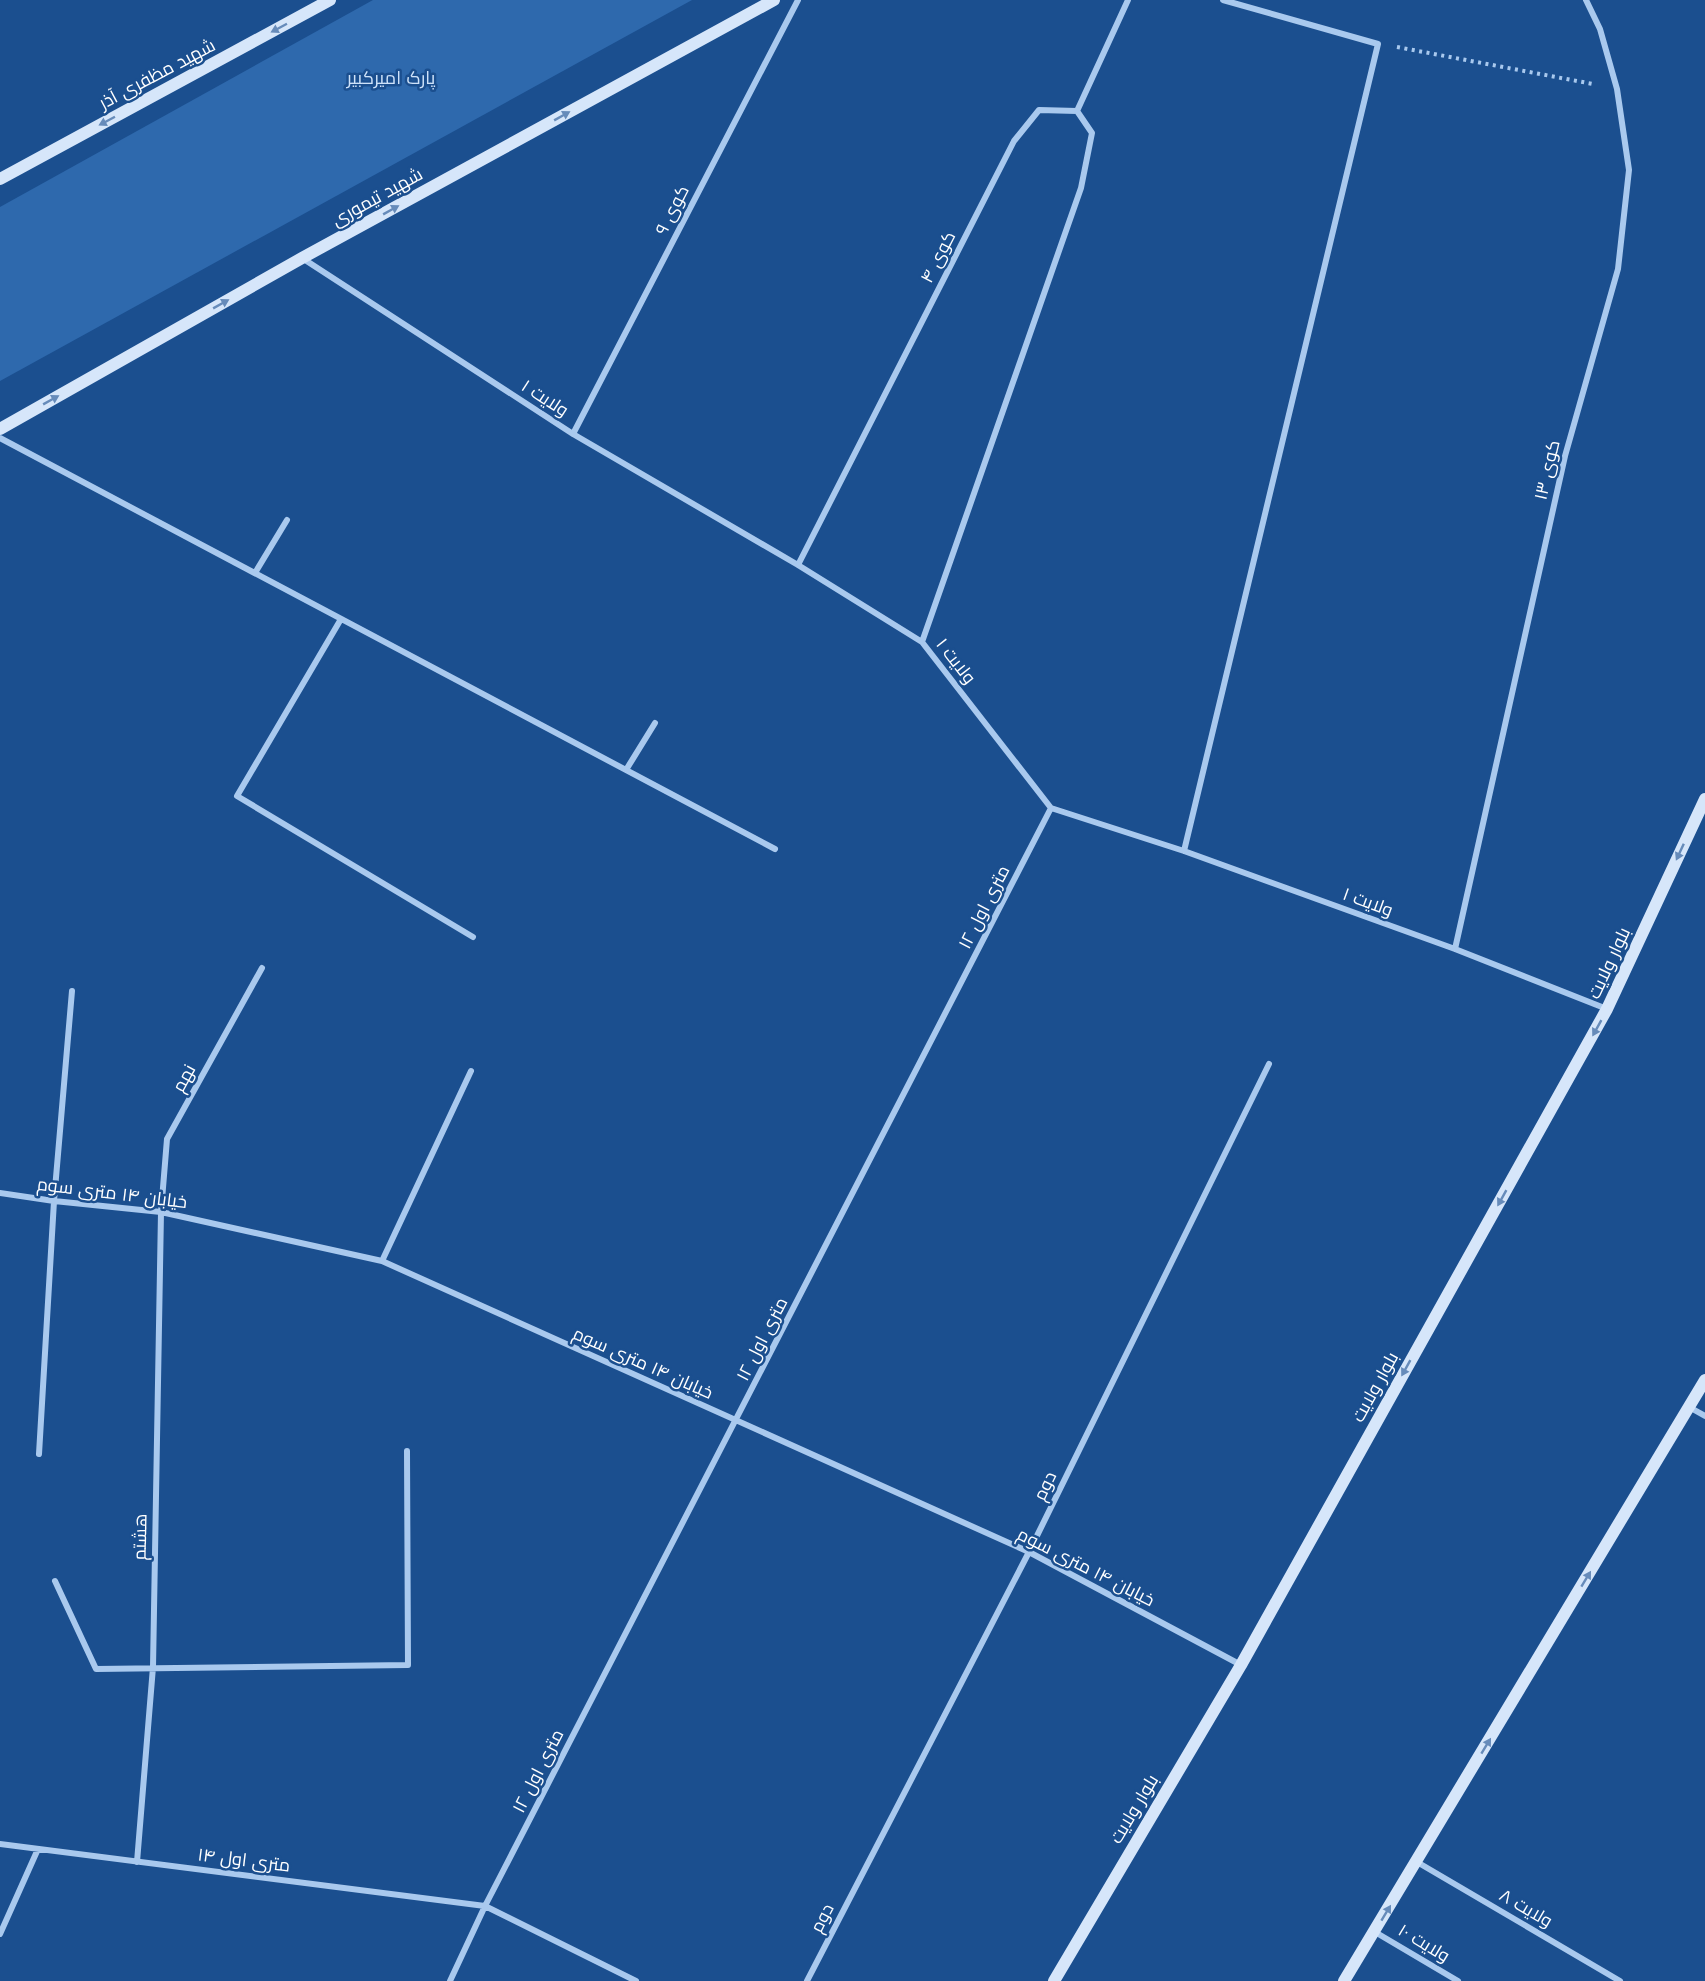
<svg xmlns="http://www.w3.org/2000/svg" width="1705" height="1981" font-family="Jost,Cairo,sans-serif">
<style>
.green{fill:#2e69ad}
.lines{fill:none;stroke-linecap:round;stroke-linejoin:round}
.path{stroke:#a9c9ee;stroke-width:4;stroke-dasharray:3 4.5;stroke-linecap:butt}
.street{stroke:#a9c9ee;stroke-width:6}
.secondary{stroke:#d6e6fa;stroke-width:12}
.oneway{fill:#668bba}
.labels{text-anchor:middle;stroke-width:5;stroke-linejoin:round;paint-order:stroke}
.street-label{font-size:18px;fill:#fff;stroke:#1b4f8f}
.park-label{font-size:18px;fill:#cfe3fa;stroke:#1b4f8f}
</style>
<rect width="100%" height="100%" fill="#1b4f8f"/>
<path class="green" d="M373,0H692L0,381V207Z"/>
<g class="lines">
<path class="path" d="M1397,47L1593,84"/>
<path class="street" d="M302,258L573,434L798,565L922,642L1051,808L1184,851L1455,949L1607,1009
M573,434L798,0
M0,438L775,849
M798,565L1014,141L1039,110L1077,111L1128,0
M255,573L287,520
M341,619L237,796L473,937
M922,642L1081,188L1092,133L1077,111
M626,770L655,723
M1184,851L1378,44L1223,0
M1455,949L1565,456L1618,269L1629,170L1617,89L1600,29L1586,0
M0,1193L54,1201L161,1212L382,1261L1029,1552L1241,1665
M382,1261L471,1071
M1689,1407L1705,1416
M39,1454L54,1201L72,991
M55,1581L96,1669L408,1665L407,1451
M0,1844L485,1906L636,1981
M137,1862L153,1667L161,1212L167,1139L262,968
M1417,1862L1620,1981
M1375,1932L1458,1981
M0,1934L38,1849
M450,1981L485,1906L1051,808
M807,1981L1029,1552L1269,1064"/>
<path class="secondary" d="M0,179L330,0
M0,429L302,258L774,0
M1054,1981L1241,1665L1607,1009L1705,799
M1344,1981L1705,1380"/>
</g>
<defs><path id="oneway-solid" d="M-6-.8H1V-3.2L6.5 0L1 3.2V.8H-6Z" transform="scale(1.5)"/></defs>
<g class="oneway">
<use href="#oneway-solid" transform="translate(279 28) rotate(152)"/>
<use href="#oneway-solid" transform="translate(562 116) rotate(-29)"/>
<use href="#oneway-solid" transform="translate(107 121) rotate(152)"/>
<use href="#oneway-solid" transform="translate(391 210) rotate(-29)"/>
<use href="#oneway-solid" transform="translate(221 304) rotate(-29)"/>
<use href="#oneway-solid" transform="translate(51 400) rotate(-29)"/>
<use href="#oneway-solid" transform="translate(1680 852) rotate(115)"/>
<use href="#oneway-solid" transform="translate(1597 1028) rotate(119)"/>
<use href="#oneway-solid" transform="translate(1502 1198) rotate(119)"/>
<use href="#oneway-solid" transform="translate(1406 1368) rotate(119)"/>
<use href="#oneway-solid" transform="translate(1586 1579) rotate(-59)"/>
<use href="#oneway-solid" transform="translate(1486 1746) rotate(-59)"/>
<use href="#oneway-solid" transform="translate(1386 1913) rotate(-59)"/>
</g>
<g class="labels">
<g class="street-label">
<text transform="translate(157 74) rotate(-28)" y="6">شهید مظفری آذر</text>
<text transform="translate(377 197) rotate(-29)" y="6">شهید تیموری</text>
<text transform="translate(672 210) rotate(-63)" y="6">کوی ۹</text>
<text transform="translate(938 257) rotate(-63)" y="6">کوی ۴</text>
<text transform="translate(545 398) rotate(33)" y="6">ولایت ۱</text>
<text transform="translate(1547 470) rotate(-77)" y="6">کوی ۱۳</text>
<text transform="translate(956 661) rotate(52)" y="6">ولایت ۱</text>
<text transform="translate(1368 902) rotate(20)" y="6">ولایت ۱</text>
<text transform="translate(984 907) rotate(-63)" y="6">۱۲ متری اول</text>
<text transform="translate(1609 963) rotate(-65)" y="6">بلوار ولایت</text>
<text transform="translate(184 1078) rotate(-61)" y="6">نهم</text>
<text transform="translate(112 1193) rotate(7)" y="6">خیابان ۱۴ متری سوم</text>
<text transform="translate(762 1339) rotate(-63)" y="6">۱۲ متری اول</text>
<text transform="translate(643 1363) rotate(24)" y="6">خیابان ۱۴ متری سوم</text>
<text transform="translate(1375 1387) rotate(-61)" y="6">بلوار ولایت</text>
<text transform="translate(1045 1486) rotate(-64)" y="6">دوم</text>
<text transform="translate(140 1537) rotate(-89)" y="6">هشتم</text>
<text transform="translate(1086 1567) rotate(27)" y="6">خیابان ۱۴ متری سوم</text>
<text transform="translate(538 1771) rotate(-63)" y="6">۱۲ متری اول</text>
<text transform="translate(1134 1809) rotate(-59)" y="6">بلوار ولایت</text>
<text transform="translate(244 1860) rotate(7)" y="6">۱۴ متری اول</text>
<text transform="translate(1526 1908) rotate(30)" y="6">ولایت ۸</text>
<text transform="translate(822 1918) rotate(-63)" y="6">دوم</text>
<text transform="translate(1424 1943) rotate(31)" y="6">ولایت ۱۰</text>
</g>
<g class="park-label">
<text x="391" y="84">پارک امیرکبیر</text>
</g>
</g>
</svg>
